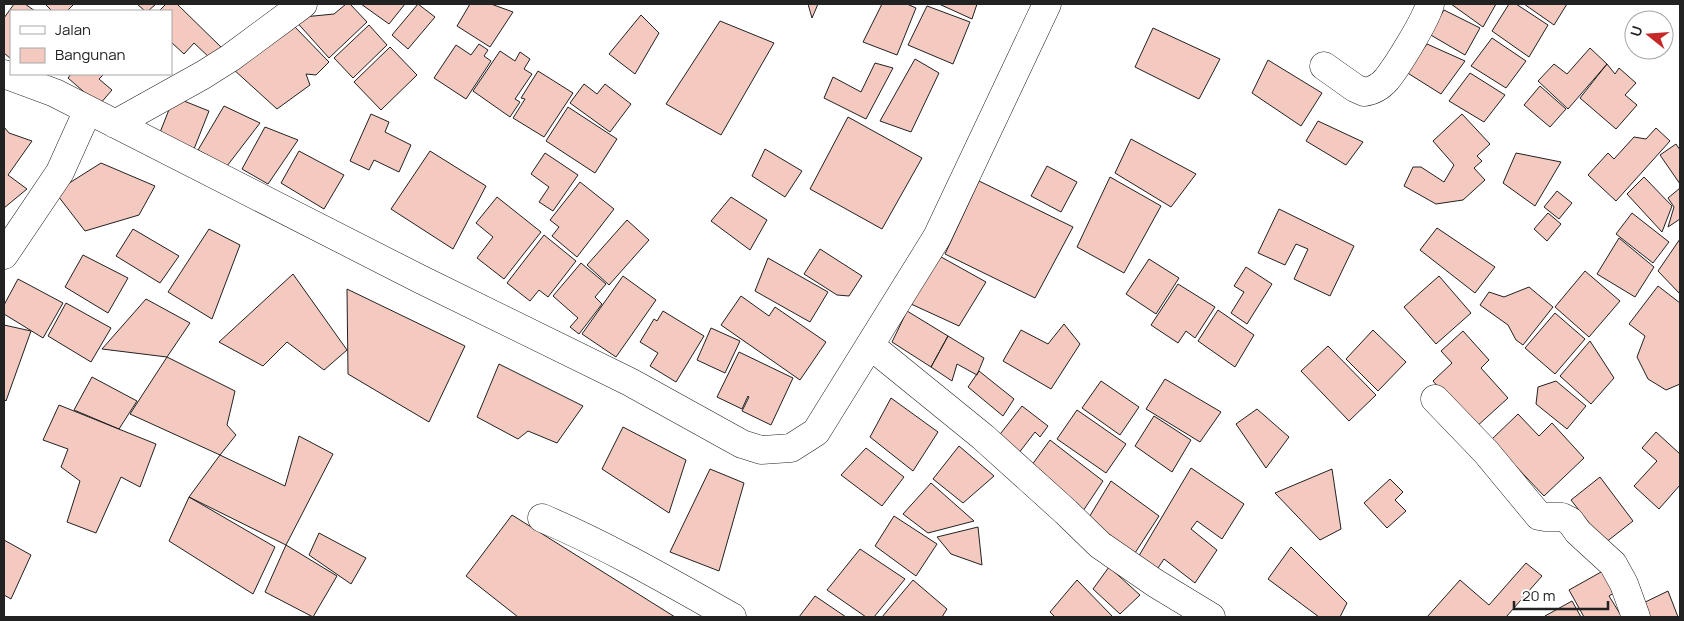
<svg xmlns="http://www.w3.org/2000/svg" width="1684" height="621" font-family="Manrope,sans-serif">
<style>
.building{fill:#f3c9c0;stroke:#222}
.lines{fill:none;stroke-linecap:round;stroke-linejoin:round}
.minor-casing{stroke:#222;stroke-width:29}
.minor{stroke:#fff;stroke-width:28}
</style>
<rect width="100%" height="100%" fill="#fff"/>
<path class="building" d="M14,4H25L35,11H11V59L4,53V18Z
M45,4H74L67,11H52Z
M137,4H156L148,11H145Z
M166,4H177L222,48L211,59L194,43L184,54L171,42V11H159Z
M346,4H350L367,22L329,58L293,18L334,14Z
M361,4H405L389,24Z
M418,4L435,17L408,49L392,35Z
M470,4H491L513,12L490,47L457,26Z
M808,4H818L812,18Z
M882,4H907L916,8L897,55L863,42Z
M939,4H977L972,19Z
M1451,4H1496L1483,27Z
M1509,4H1516L1548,25L1529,57L1492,31Z
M1524,4H1567L1554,25Z
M927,6L970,22L953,64L908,45Z
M1444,10L1480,28L1465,55L1429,34Z
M641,15L659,33L635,74L609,54Z
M720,21L774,43L721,135L666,104Z
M369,25L387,45L353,78L334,58Z
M295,27L329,62L316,75L306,74L310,85L277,109L233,69Z
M1153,28L1220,59L1199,99L1135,67Z
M1492,38L1526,61L1506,88L1471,66Z
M479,44L488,50L484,56L491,61L466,99L434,78L456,45L471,55Z
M1427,44L1465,61L1441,94L1406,72Z
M390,47L417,75L381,110L354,82Z
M1590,48L1607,64L1568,109L1538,81L1554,64L1567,74Z
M500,51L515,61L520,52L530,59L524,69L532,74L515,99L520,102L510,117L473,91Z
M915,59L939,73L911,132L880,121Z
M1268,60L1322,93L1301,126L1252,93Z
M875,63L893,68L866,119L824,98L833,77L861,92Z
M1607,64L1615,74L1619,68L1636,83L1625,95L1637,105L1616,129L1580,98Z
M538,71L573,93L544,137L513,118L525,99L521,98Z
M1470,73L1505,95L1484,122L1449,101Z
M71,74H104L99,79L112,90L99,105L68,78Z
M584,84L597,94L605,84L631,104L610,132L570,103Z
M1540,86L1566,109L1550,127L1524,105Z
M174,97L209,111L192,154L157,140Z
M224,106L260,123L227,166L198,150Z
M568,107L617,139L595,173L546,141Z
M371,114L389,122L385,132L411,145L399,172L374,160L369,170L350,161Z
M1462,114L1490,144L1477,156L1482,161L1474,168L1485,180L1463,200L1436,204L1404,186L1413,167H1421L1444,182L1454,165L1433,141Z
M848,117L922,158L882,229L810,189Z
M1318,121L1363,142L1346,165L1306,141Z
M4,127L9,133L32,141L8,175L27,189L4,208Z
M265,127L298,140L268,184L242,169Z
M1656,128L1670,141L1616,201L1588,175L1608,153L1614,159L1634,137L1646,139Z
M1131,139L1196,174L1171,207L1115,173Z
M1676,144L1680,150V184L1660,155Z
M765,149L802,171L785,197L752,176Z
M299,151L344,175L324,209L281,183Z
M430,151L486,186L453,249L391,209Z
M545,153L578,175L553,211L539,202L549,187L531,174Z
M1516,153L1561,162L1535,206L1503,183Z
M101,163L155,186L139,215L85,231L55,192Z
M1047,166L1077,182L1061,212L1031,196Z
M1110,177L1161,206L1124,273L1077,247Z
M1644,177L1672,206L1662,232L1627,194Z
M979,181L1073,227L1035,298L945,254Z
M580,182L614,209L577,257L552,236L559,227L550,220Z
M1680,188V219L1668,227L1674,207L1668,198Z
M1557,191L1572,203L1559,219L1544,207Z
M497,197L541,232L504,279L477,258L493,237L476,223Z
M731,197L767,220L750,250L711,221Z
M1279,209L1354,246L1330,296L1294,279L1308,249L1296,244L1285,265L1258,253Z
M1548,213L1561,224L1547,241L1534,229Z
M1632,213L1669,242L1653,263L1616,234Z
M627,220L649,240L609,285L587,265Z
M1437,228L1495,267L1475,293L1420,250Z
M133,229L179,256L160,283L116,256Z
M209,229L240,245L212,319L168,292Z
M544,235L576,261L548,297L539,290L530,301L507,283Z
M1619,238L1654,267L1635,297L1597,274Z
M1680,239V294L1658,271Z
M820,249L862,276L849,296L837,295L804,274Z
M934,253L986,282L959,326L911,304Z
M83,255L128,278L108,313L65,287Z
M768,258L828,292L810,322L755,291Z
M1149,259L1179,278L1156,314L1126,294Z
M581,263L606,284L595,297L602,304L579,334L570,327L578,318L553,296Z
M1246,267L1272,284L1247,324L1231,313L1244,292L1234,286Z
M1585,271L1620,301L1589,337L1555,307Z
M293,274L347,350L324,370L287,342L263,366L219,342Z
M623,276L656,300L616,357L582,334Z
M1439,276L1471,313L1436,344L1404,307Z
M18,279L63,303L43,338L4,314V305Z
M1178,284L1215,307L1195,338L1186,331L1178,343L1151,325Z
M1658,286L1680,303V384L1666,390L1648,379L1637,357L1645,336L1629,324Z
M1529,287L1553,307L1523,345L1516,340L1508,325L1480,305L1489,292L1504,297Z
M347,289L465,346L429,422L348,374Z
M741,296L769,316L775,307L826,342L800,380L721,325Z
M146,299L190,323L167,357L102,349Z
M66,303L111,328L91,362L48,336Z
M1218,310L1254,335L1235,367L1198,341Z
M663,311L704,336L676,382L650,366L658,353L640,342L654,319L657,321Z
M907,311L948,336L931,367L892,342Z
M1555,313L1585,339L1555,374L1525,348Z
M1064,324L1080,344L1051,389L1003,361L1021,330L1048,344Z
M4,325L31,331L6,401L4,399Z
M711,328L740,341L725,373L697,360Z
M1373,330L1406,362L1378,391L1346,359Z
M1463,331L1489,360L1481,368L1508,398L1475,428L1433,381L1452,363L1441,351Z
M948,336L984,358L977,375L957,364L952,381L931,367Z
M1590,341L1614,378L1591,404L1560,376Z
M1328,346L1376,395L1349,421L1301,371Z
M739,352L793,378L771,425L742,411L749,397L748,396L742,409L717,397Z
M167,357L235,391L227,425L236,435L220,455L130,414Z
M499,364L583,406L557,443L528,431L518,439L477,417Z
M979,371L1014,399L1003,416L968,387Z
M92,377L137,401L119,429L74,410Z
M1165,379L1221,412L1200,442L1146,409Z
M1101,381L1139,407L1120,435L1082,408Z
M1556,381L1586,406L1567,429L1536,404L1538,387Z
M891,398L938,432L913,471L870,437Z
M59,405L156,444L140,487L121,477L96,533L67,522L80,481L61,467L68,449L43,440Z
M1022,406L1048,426L1040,437L1035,432L1015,458L994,442Z
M1257,409L1289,437L1266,468L1236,424Z
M1077,410L1126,444L1106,473L1057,439Z
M1518,414L1539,436L1552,423L1584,458L1544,496L1491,440Z
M1154,416L1191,440L1172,472L1135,446Z
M623,427L686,460L669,513L602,469Z
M1656,432L1680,454V485L1659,509L1634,486L1657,461L1642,448Z
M299,436L333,454L286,545L189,497L220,455L285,486Z
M1050,440L1103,481L1081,514L1029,469Z
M959,446L994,476L963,503L933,479Z
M866,448L904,477L882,506L841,475Z
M1191,468L1244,504L1222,539L1197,521L1191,529L1217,550L1195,583L1164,559L1154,574L1137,559Z
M710,469L744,483L719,571L670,552Z
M1332,469L1341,529L1320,540L1275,493Z
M1600,477L1633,521L1605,543L1571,500Z
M1390,479L1403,492L1395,500L1406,511L1387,528L1364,503Z
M1111,481L1159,516L1135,553L1088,519Z
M931,483L974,521L928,533L903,514Z
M189,497L275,547L253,594L169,541Z
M512,515L675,617H518L466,576Z
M894,516L937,544L916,576L875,546Z
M978,527L982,565L951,554L937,537Z
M319,533L366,558L351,584L309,555Z
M4,540L31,555L11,599L4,595Z
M286,545L337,576L313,617L265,592Z
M1291,547L1347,603L1340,617H1319L1268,579Z
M860,549L905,579L874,617H866L827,590Z
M1526,563L1542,576L1506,617H1427L1460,580L1489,605Z
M1109,567L1140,595L1120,614L1093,589Z
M1610,567L1622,588L1609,596L1622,617H1584L1569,590Z
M913,580L947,609L942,617H882Z
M1077,580L1113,617H1055L1050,612Z
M1668,591L1678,617H1640L1635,607Z
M815,596L846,617H799Z
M1572,601L1581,617H1545V616Z"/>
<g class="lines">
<g class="minor-casing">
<path id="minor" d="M1324,66L1355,88L1364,92C1373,91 1381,86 1387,79C1398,65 1426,20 1430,4
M4,74L55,93L420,279L630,382L742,444L761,450L791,448L816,432L937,237L1047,4
M115,124L203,75L230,58L303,4
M4,255L60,172L88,110
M871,346L983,437L1066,512L1100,545L1155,583L1211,617
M1435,399L1486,452L1539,516L1545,517H1562L1570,521L1578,532L1613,564L1624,584L1636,617
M542,518C608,546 670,582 732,617"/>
</g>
<use href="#minor" class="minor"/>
</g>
<rect width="1684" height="621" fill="none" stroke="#222222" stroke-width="10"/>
<rect x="10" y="10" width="162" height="65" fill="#ffffff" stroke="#a7a7a7"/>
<rect x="20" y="26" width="25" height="8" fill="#ffffff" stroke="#a7a7a7"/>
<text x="55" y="35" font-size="15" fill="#222222">Jalan</text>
<rect x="20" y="48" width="25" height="15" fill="#f3c9c0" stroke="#a7a7a7"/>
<text x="55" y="60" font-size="15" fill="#222222">Bangunan</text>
<g transform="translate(1649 35) rotate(287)"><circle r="24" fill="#ffffff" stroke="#a7a7a7"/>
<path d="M0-4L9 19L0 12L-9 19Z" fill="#c62828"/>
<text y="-8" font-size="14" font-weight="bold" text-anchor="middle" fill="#222222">U</text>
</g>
<path d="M1514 601v8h94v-8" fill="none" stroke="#222222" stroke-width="2.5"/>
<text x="1522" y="601" font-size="15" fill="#222222" stroke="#ffffff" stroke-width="4" paint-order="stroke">20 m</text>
</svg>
